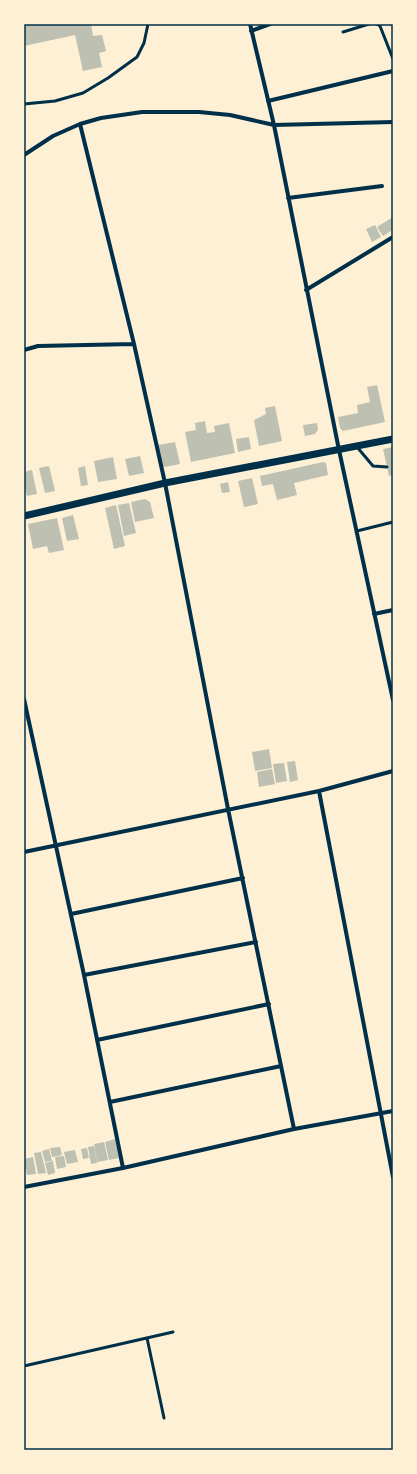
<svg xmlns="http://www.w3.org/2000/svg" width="417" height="1474" font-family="Raleway,sans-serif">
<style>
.building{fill:#bec0b2}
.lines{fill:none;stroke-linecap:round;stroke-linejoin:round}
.service{stroke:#003049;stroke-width:3}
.minor{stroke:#003049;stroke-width:4}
.tertiary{stroke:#003049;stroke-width:7}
.neatline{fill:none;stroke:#003049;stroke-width:1.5}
</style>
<rect width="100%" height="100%" fill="#fdf0d5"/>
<path class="building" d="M27,24H91L93,36L102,35L106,51L99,53L102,67L83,71L75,35L24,46V26L27,25Z
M393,217V234L391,231L383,236L377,227Z
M375,225L381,237L372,242L366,229Z
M377,385L385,422L343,431L340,428L338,417L358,413L357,405L370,402L367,387Z
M275,406L282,441L259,446L254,420L266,414L265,408Z
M205,421L207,433L215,432L214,426L229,423L235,453L191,462L185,432L196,430L195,423Z
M317,423L318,430L315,434L305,436L303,425Z
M249,437L251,449L238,452L236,439Z
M175,442L180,464L165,467L162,465L158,445Z
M393,447V475L389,476L383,449Z
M140,456L144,473L129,476L125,459Z
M113,457L117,479L98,482L94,461Z
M323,462L326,463L328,475L294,483L297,495L277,500L273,484L262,486L260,476Z
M49,466L55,491L45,493L39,468Z
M85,466L88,485L81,486L78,468Z
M32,470L37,494L27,496L24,483V472Z
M252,478L258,504L244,507L238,481Z
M228,482L230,492L222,493L220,484Z
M145,499L150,502L154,518L135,522L131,502Z
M129,503L136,533L124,536L118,505Z
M116,505L125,546L114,549L105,508Z
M73,515L79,539L67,541L62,518Z
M57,518L64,550L49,553L47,546L33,549L28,524Z
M269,749L272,768L255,771L252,752Z
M295,761L298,780L290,782L287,762Z
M284,763L287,781L276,783L273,764Z
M272,769L275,784L259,787L257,772Z
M115,1139L119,1158L109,1160L105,1142Z
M104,1142L108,1160L97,1162L94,1144Z
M94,1146L97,1163L91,1164L88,1147Z
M60,1147L62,1155L52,1157L50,1148Z
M87,1148L89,1158L83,1159L81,1149Z
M49,1149L52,1161L45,1162L42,1151Z
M75,1150L78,1162L67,1164L64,1152Z
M41,1152L46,1173L38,1174L34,1153Z
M64,1156L66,1167L57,1169L55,1157Z
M33,1157L36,1174L27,1175L24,1159Z
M53,1161L55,1173L48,1175L45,1163Z"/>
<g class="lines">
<path class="service" d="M377,24L380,26L393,59
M343,32L369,24
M24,104L55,101L83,93L108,78L137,57L144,43L148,24
M357,447L373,466L387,467
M357,531L393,522
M147,1338L164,1418
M24,1366L173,1332"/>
<path class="minor" d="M250,24L274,125L339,450L393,700
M251,31L270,24
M268,101L393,71
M80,124L134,344L165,483L228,809L294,1129
M24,155L53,136L80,124L101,118L142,112H199L230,115L274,125L393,122
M288,198L382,186
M306,290L393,237
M24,350L38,346L134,344
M374,614L393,610
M24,699L84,975L123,1168
M319,791L393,1177
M24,852L319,791L393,771
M71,914L243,878
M84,975L256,942
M97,1040L269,1004
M110,1102L281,1066
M24,1187L123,1168L294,1129L393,1111"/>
<path class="tertiary" d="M24,516L165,483L393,439"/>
</g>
<rect width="417" height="1474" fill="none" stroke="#fdf0d5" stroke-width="50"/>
<rect x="25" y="25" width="367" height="1424" class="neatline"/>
</svg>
